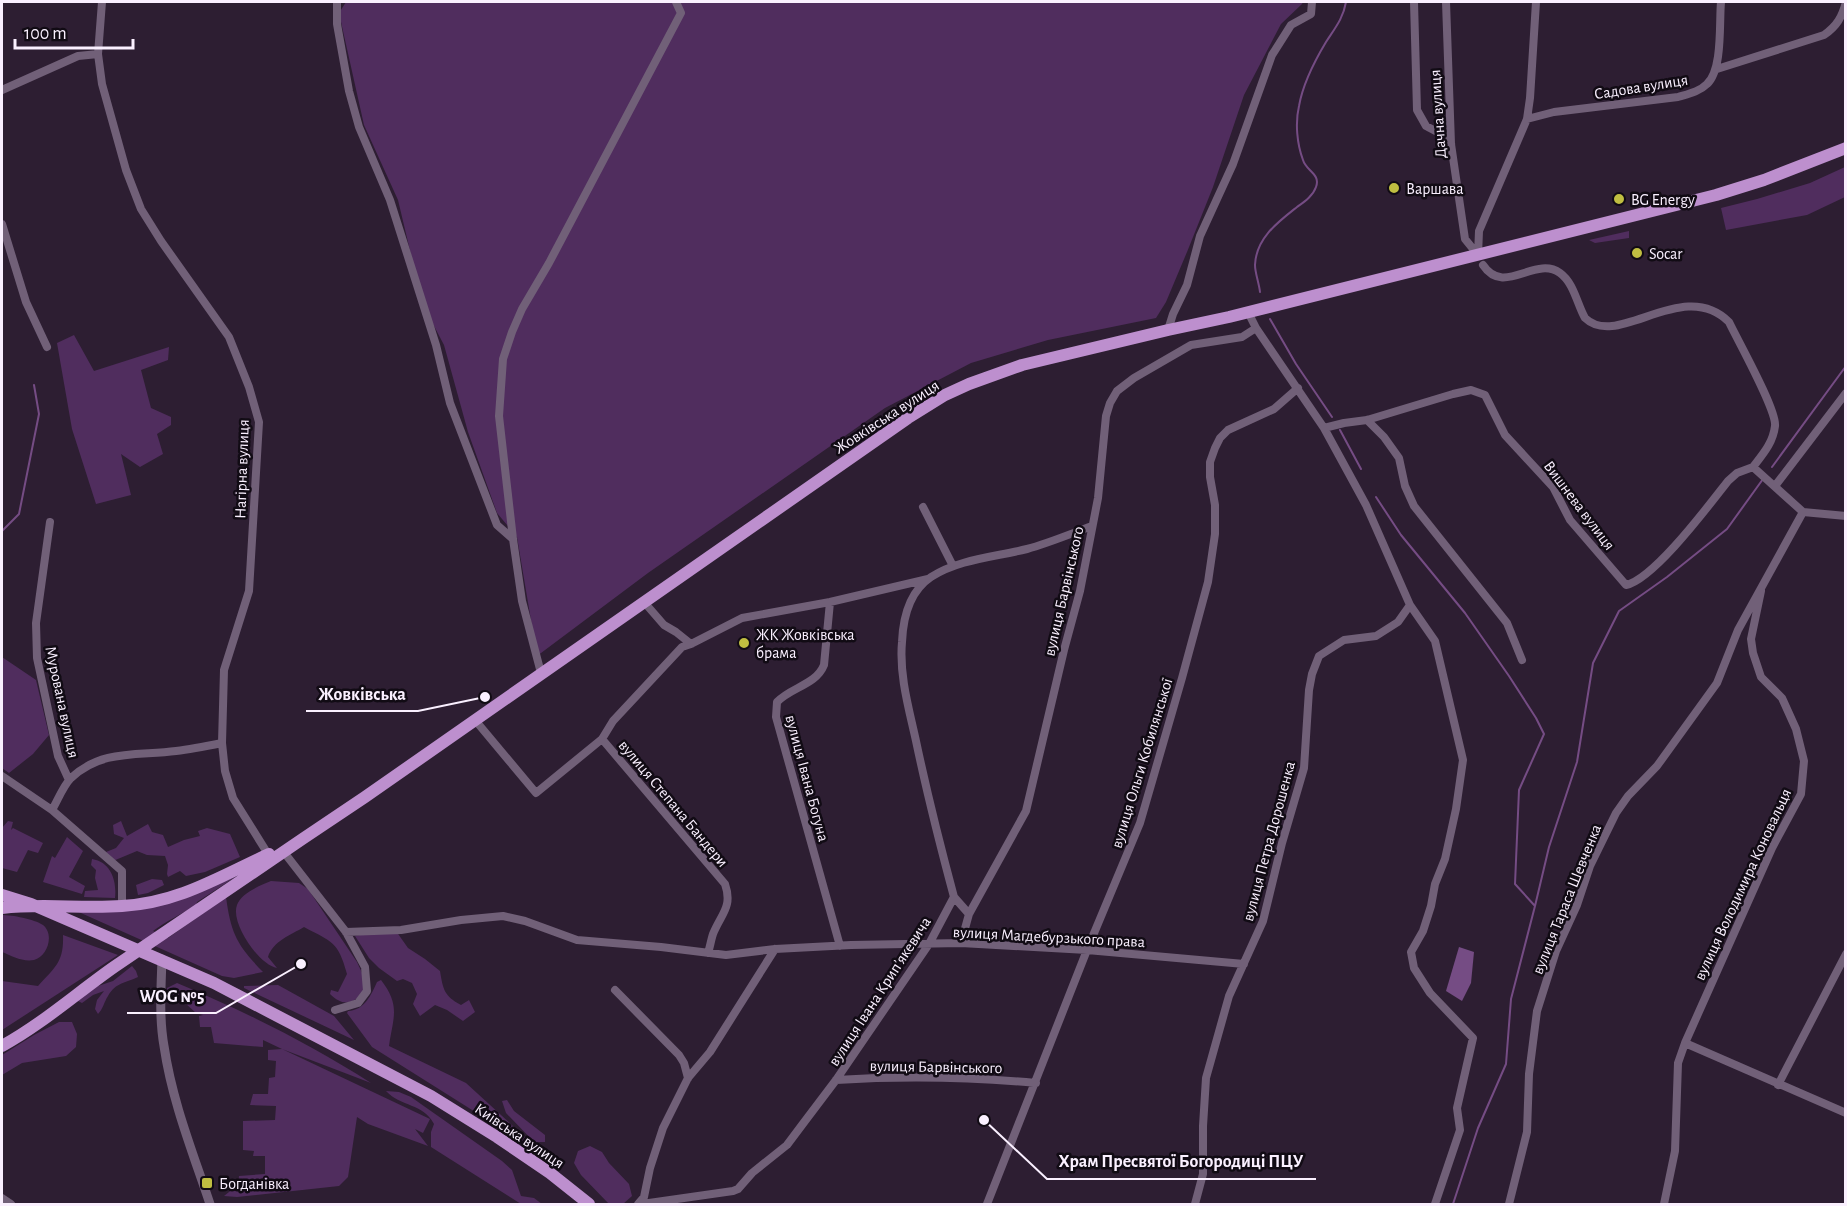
<svg xmlns="http://www.w3.org/2000/svg" width="1847" height="1206" font-family="'Alegreya Sans',sans-serif">
<style>
.green{fill:#502d5e}
.water{fill:#754c84}
.lines{fill:none;stroke-linecap:round;stroke-linejoin:round}
.stream{stroke:#754c84;stroke-width:2}
.minor{stroke:#716078;stroke-width:8}
.tertiary{stroke:#716078;stroke-width:9}
.trunk{stroke:#bd8fce;stroke-width:12}
.poi-dot{fill:#c0be41;stroke:#110b14;stroke-width:2}
.labels{text-anchor:middle;stroke-width:5;stroke-linejoin:round;paint-order:stroke}
.street-label{font-size:16px;fill:#faf0ff;stroke:#110b14}
.poi-label{font-size:16px;fill:#faf0ff;stroke:#110b14;text-anchor:start}
.leader{fill:none;stroke:#faf0ff;stroke-width:2}
.callout-dot{fill:#faf0ff;stroke:#110b14;stroke-width:2}
.callout-label{font-size:18px;text-anchor:middle;font-weight:bold;fill:#faf0ff;stroke:#110b14;stroke-width:5;stroke-linejoin:round;paint-order:stroke}
</style>
<rect width="100%" height="100%" fill="#2d1e32"/>
<path class="green" d="M346,2H1303L1302,4L1281,24L1244,95L1213,187L1187,252L1166,302L1156,318L1048,340L971,363L885,408L648,573L537,656L517,537L497,513L468,432L444,345L423,305L398,200L364,125L339,13Z
M1845,167V197L1807,215L1726,230L1721,208L1757,199L1810,183Z
M1629,231V238L1595,243L1589,240Z
M74,335L94,371L169,347L168,360L141,370L151,408L171,417V425L157,434L163,454L140,467L121,454L131,495L96,504L72,429L57,343Z
M2,657L36,680L49,735L33,754L9,773L2,768Z
M8,821L13,822L11,830L13,828L43,843L38,853L28,850L17,872L2,868V828Z
M121,821L127,836L148,824L152,832L163,835L168,847L184,840L200,836L198,831L207,828L230,834L240,857L205,872L186,876L180,871L168,877L167,874L168,865L165,856L147,855L137,851L113,861L106,852L116,848L124,838L114,834L113,825Z
M67,837L83,851L69,877L85,886L82,894L43,882L52,856L55,858Z
M92,859C111,862 117,881 115,898L84,897L85,891L98,890L95,878L96,870L91,865Z
M237,876L197,902L196,905C182,914 166,921 153,931L168,938L226,897C231,934 237,945 263,972L234,978L222,976L72,909L206,889Z
M152,879L162,880L164,885L148,893L138,895L136,885Z
M271,881L299,883L308,889L357,962L364,977V991C354,1004 343,1007 330,994L331,990L338,992L347,974C338,941 332,942 304,927C291,935 273,941 268,957L277,968C259,965 230,923 237,905C241,893 261,885 271,881Z
M2,915C12,915 34,919 43,925C55,935 47,957 34,960C22,962 12,956 2,952Z
M396,931L408,948L425,959L440,971C443,989 444,996 461,1005L469,1000L475,1012L463,1021L447,1010L435,1005L420,1016L413,1004L417,994L412,983L403,979L397,981L379,968L369,958L355,936L370,933Z
M63,935L118,955L2,1030V981L38,986C55,967 64,962 63,935Z
M132,966L136,971L138,977C126,983 116,982 108,996C104,1002 103,1009 98,1014L95,1009L97,1000L104,991L93,995L82,1003L76,1000L92,988L113,981Z
M381,980C401,1006 393,1017 389,1046L466,1083L538,1149L536,1151L497,1122L488,1120L372,1047L347,1013L348,1011C365,1010 371,995 377,982Z
M177,983C244,1011 310,1044 371,1083L282,1049L430,1119L423,1133L415,1129L428,1146L368,1124L357,1117L348,1177L339,1186L237,1197L224,1196L234,1188L260,1190L281,1187H238L239,1176L265,1174V1156H253L254,1151L243,1150V1121L275,1120L276,1106L250,1105L253,1094H268L269,1078L275,1077L276,1061L268,1060V1050L282,1049L263,1040V1047L214,1043L211,1027H200L199,1016L203,1015L196,1013L185,1003L166,1002L167,988Z
M278,985L334,1016L354,1040L244,988V986Z
M59,1022H72L77,1034L76,1047L66,1056L22,1063L2,1075V1055L34,1035Z
M386,1091L399,1092L411,1097L502,1161L512,1170L521,1196L534,1198L542,1204H521L431,1147V1132L434,1124C423,1103 401,1107 386,1091Z
M507,1100L514,1111L545,1135V1142H534L506,1113L502,1101Z
M590,1146L602,1152L609,1163L629,1184L632,1196L623,1204H609L581,1175L574,1163L578,1151Z"/>
<path class="water" d="M1459,947L1474,952L1471,983L1462,1001L1446,991Z"/>
<g class="lines">
<path class="stream" d="M1260,292C1259,283 1255,273 1255,265C1256,238 1278,222 1297,207C1304,202 1313,196 1316,187C1321,174 1306,171 1303,160C1297,144 1295,123 1299,106C1303,83 1314,62 1326,42C1335,28 1343,19 1346,2
M1270,319L1296,364L1332,417
M1340,430L1361,469
M1772,467L1846,366
M1376,497L1401,535L1465,613L1509,676L1536,718L1544,734L1519,790L1515,884L1535,906L1511,999L1506,1064L1478,1128L1453,1204
M2,531L19,514L39,414L34,385
M1535,906L1549,847L1577,762L1593,663L1619,611L1667,577L1727,529L1763,479"/>
<path class="minor" d="M102,2L98,54L102,84L126,170L141,209L161,241L229,337L249,387L259,422L249,591L224,670L222,743L225,771L233,798L268,854
M337,2V24L349,91L359,127L390,200L436,345L450,403L497,525L513,539
M1414,2L1417,110L1426,126L1443,135L1451,144
M1446,2L1451,144L1465,239L1478,255
M1717,69L1824,35C1837,26 1842,17 1846,2
M2,90L78,56L98,54
M1527,119L1554,112L1678,97C1688,94 1699,92 1707,84C1723,69 1719,23 1721,2
M2,224L26,302L47,347
M1478,255L1479,231L1527,119L1530,98L1536,2
M1483,265C1504,297 1535,255 1560,273C1574,283 1577,304 1585,318C1618,350 1683,276 1729,322C1738,341 1777,410 1775,426C1773,443 1763,454 1753,467
M1248,312L1256,328L1324,428L1366,505L1410,605L1435,641L1463,760L1456,809L1445,859L1435,884L1431,906L1423,931L1411,952L1414,968L1430,993L1473,1038L1457,1108L1460,1130L1435,1204
M1168,330L1173,314L1187,285L1200,236L1233,164L1272,55L1291,25L1311,14L1312,2
M1367,420L1384,437L1399,458L1405,486L1414,506L1507,623L1522,660
M1324,428L1344,423L1367,420L1453,394L1471,390L1485,395L1505,435L1553,487L1570,520L1626,585C1654,579 1709,505 1728,481L1737,473L1753,467
M1753,467L1803,512
M1775,486L1846,393
M923,507L953,566
M1803,512L1846,516
M50,522L36,623L37,658L58,756L69,780
M644,602L664,625L676,632L691,644L742,618L830,602L928,579
M830,602L824,665C816,685 791,687 777,702L776,717L840,946
M541,673L522,601L513,539L499,416L503,359L512,332L522,309L549,263L681,13L676,2
M475,720L536,793L602,739L613,721L682,647L691,644
M602,739L725,884C733,907 721,914 713,934C711,940 710,947 708,953
M2,776L52,810L122,871V906
M52,810C58,800 63,786 71,778C102,749 138,756 176,751C192,749 207,746 222,743
M283,851L346,932L365,967L367,991L358,1003L335,1010
M954,897L969,914L1026,811L1064,650L1080,591L1098,498L1106,416L1110,403L1117,391L1134,378L1191,345L1242,337L1256,328
M346,932L401,930L461,920L503,916L525,921L577,940L661,947L726,955L775,949L851,945L961,943L1087,950L1244,964
M961,943L969,914
M615,990L679,1055L684,1063L688,1078
M1685,1043L1846,1113
M836,1080C902,1076 970,1077 1036,1083
M1778,1085L1846,954
M2,1198L11,1204
M638,1204L644,1197L650,1168L663,1128L688,1078L710,1052L775,949
M642,1204L733,1191L738,1189L752,1173L787,1145L802,1125L836,1080L929,944L954,897C940,845 927,793 916,741C909,709 899,675 902,642C903,618 910,591 931,577C959,559 995,557 1027,549C1049,543 1070,534 1092,526
M987,1204L1087,950L1140,823L1182,678L1208,582L1215,534V505L1210,477V462L1215,448L1220,438L1228,430L1274,409L1298,388
M1195,1204L1203,1174V1126L1206,1078L1229,996L1263,921L1282,843L1304,768L1309,690L1312,674L1319,656L1344,640L1376,636L1398,622L1410,605
M1509,1204L1527,1132L1529,1074L1537,1011L1556,951L1577,905L1590,866L1616,813L1628,796L1657,766L1717,683L1738,630L1803,512
M1664,1204L1675,1151L1678,1063L1685,1043L1772,848L1801,794L1804,761L1796,729L1782,698L1761,677L1753,653L1751,639L1761,591"/>
<path class="tertiary" d="M162,959C161,988 159,1018 164,1046C172,1101 193,1153 210,1204"/>
<path class="trunk" d="M2,895L31,904L214,983L431,1096L497,1137L550,1173L589,1204
M2,908C43,903 81,909 122,906C178,903 219,877 269,854
M2,1046C42,1024 77,993 114,967C198,910 281,853 365,797L908,418L945,395L969,384L1022,365L1168,330L1229,317L1716,195L1764,180L1846,148"/>
</g>
<g class="poi-dot">
<circle cx="1394" cy="188" r="6"/>
<circle cx="1619" cy="199" r="6"/>
<circle cx="1637" cy="253" r="6"/>
<circle cx="744" cy="643" r="6"/>
<rect x="201" y="1177" width="12" height="12" rx="3"/>
</g>
<g class="labels">
<g class="street-label">
<text transform="translate(1641 86) rotate(-9)" y="6">Садова вулиця</text>
<text transform="translate(1437 114) rotate(-94)" y="6">Дачна вулиця</text>
<text transform="translate(886 416) rotate(-33)" y="6">Жовківська вулиця</text>
<text transform="translate(241 469) rotate(-88)" y="6">Нагірна вулиця</text>
<text transform="translate(1580 505) rotate(53)" y="6">Вишнева вулиця</text>
<text transform="translate(1063 591) rotate(-77)" y="6">вулиця Барвінського</text>
<text transform="translate(63 702) rotate(78)" y="6">Мурована вулиця</text>
<text transform="translate(1141 763) rotate(-73)" y="6">вулиця Ольги Кобилянської</text>
<text transform="translate(808 778) rotate(75)" y="6">вулиця Івана Богуна</text>
<text transform="translate(674 803) rotate(50)" y="6">вулиця Степана Бандери</text>
<text transform="translate(1268 841) rotate(-75)" y="6">вулиця Петра Дорошенка</text>
<text transform="translate(1742 884) rotate(-65)" y="6">вулиця Володимира Коновальця</text>
<text transform="translate(1566 899) rotate(-68)" y="6">вулиця Тараса Шевченка</text>
<text transform="translate(1049 936) rotate(3)" y="6">вулиця Магдебурзького права</text>
<text transform="translate(879 991) rotate(-57)" y="6">вулиця Івана Крипʼякевича</text>
<text transform="translate(936 1066) rotate(1)" y="6">вулиця Барвінського</text>
<text transform="translate(520 1135) rotate(34)" y="6">Київська вулиця</text>
</g>
<g class="poi-label">
<text x="1406" y="194">Варшава</text>
<text x="1631" y="205">BG Energy</text>
<text x="1649" y="259">Socar</text>
<text x="756" y="640">ЖК Жовківська<tspan x="756" dy="18">брама</tspan></text>
<text x="219" y="1189">Богданівка</text>
</g>
</g>
<path class="leader" d="M485 697L418 711H306M301 964L216 1013H127M984 1120L1047 1179H1316"/>
<g class="callout-dot">
<circle cx="485" cy="697" r="6"/>
<circle cx="301" cy="964" r="6"/>
<circle cx="984" cy="1120" r="6"/>
</g>
<g class="callout-label">
<text x="362" y="700">Жовківська</text>
<text x="172" y="1002">WOG №5</text>
<text x="1181" y="1167">Храм Пресвятої Богородиці ПЦУ</text>
</g>
<rect width="1847" height="1206" fill="none" stroke="#faf0ff" stroke-width="6"/>
<path d="M15 39v9h118v-9" fill="none" stroke="#faf0ff" stroke-width="3"/>
<text x="24" y="39" font-size="18" fill="#faf0ff" stroke="#110b14" stroke-width="4.5" paint-order="stroke">100 m</text>
</svg>
